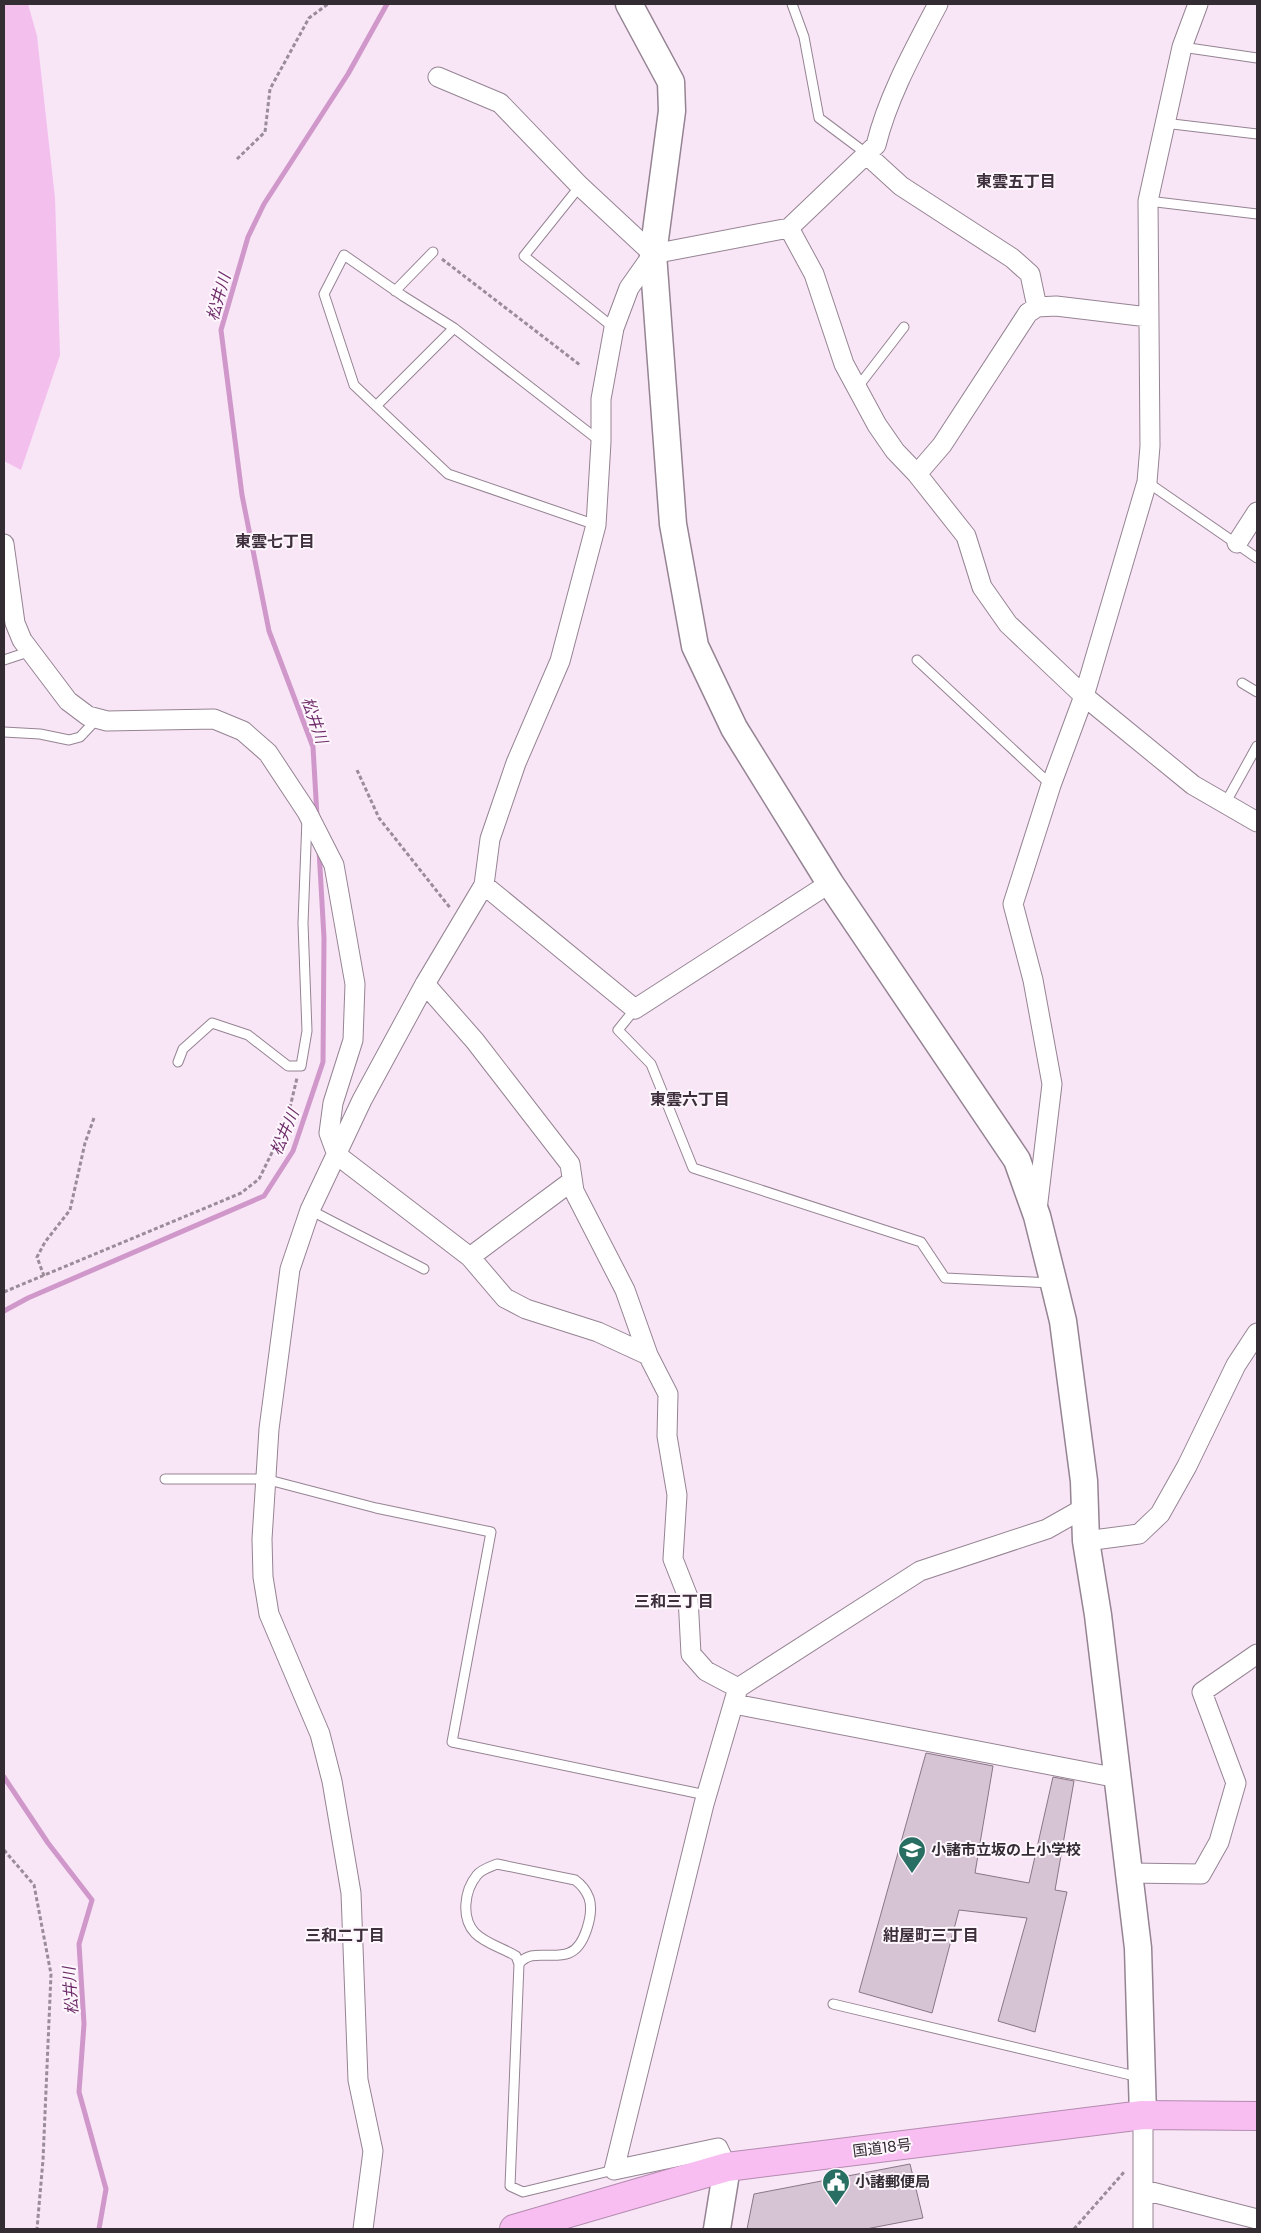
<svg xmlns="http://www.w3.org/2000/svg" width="1261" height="2233" font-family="Poppins,'Noto Sans JP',sans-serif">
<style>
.green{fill:#f3c0ee}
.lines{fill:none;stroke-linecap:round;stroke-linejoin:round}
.stream{stroke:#d098ca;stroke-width:5}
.building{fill:#d6c3d3;stroke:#887786}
.lane-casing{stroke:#958493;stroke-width:11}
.street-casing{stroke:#958493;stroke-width:21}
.secondary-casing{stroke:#958493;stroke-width:29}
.highway-casing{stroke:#b38baf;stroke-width:30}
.path{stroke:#9a8c99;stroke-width:3;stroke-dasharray:4 2.5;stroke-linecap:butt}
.lane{stroke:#fff;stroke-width:9}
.street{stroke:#fff;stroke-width:19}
.secondary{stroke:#fff;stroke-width:26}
.highway{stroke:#f8bef2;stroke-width:28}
.labels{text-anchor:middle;stroke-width:4;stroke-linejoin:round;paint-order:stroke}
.poi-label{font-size:15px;font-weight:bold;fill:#342c33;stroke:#fef6fd;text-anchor:start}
.street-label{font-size:15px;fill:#342c33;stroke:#fef6fd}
.neighbourhood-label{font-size:16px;font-weight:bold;fill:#3e2f3c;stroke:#fef6fd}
.water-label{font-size:16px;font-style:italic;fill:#6f2e6b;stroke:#fef6fd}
</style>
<rect width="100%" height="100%" fill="#f8e5f6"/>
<path class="green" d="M4,4H28L37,36L55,198L60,355L21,470L4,461Z"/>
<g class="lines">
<path class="stream" d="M317,816L313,747L269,631L242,495L221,330L248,237L264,204L348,74L387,4
M4,1311L28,1298L264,1196L293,1151L323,1062L324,938L319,850
M4,1777L48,1843L92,1900L79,1944L84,2024L79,2092L106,2189L99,2229"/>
</g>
<path class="building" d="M926,1753L993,1766L975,1873L1029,1883L1053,1777L1074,1781L1055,1890L1067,1892L1035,2032L998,2021L1027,1918L959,1910L932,2013L859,1992Z
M910,2164L923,2218L866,2229H747L754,2194Z"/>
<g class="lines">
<g class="lane-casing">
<path id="lane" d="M792,4L804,37L819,118L867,154
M1182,47L1257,58
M1164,123L1257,134
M580,186L524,256L614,328
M1148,201L1257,214
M395,291L433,252
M857,388L904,327
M376,406L454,328
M1147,482L1257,558
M596,525L448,474L354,385L324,294L344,255L403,296L454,328L601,442
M4,660L31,651
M917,660L1051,785
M1242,683L1257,692
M4,732L40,734L69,740L80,737L97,719
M1226,802L1257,746
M635,1009L618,1030L651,1064L693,1168L921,1242L945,1278L1052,1283
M178,1062L183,1049L212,1023L248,1035L288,1066H301L307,1031L303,923L307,819
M310,1210L424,1269
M165,1479H265L376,1508L491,1532L452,1742L706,1795
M519,1964C531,1948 551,1960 569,1953C585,1947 594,1913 589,1898C586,1890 582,1885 575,1880L497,1864C490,1867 482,1869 477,1875C464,1891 461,1918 475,1933C486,1944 503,1948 516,1956L519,1964L510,2186L523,2192L614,2170
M833,2004L1139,2077"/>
</g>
<g class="street-casing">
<path id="street" d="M438,77L500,103L580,186L653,254
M867,155L901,186L1012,258L1030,274L1037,307
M789,228L876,145C888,96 915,48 938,4
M917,474L942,445L1028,313L1037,307L1056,306L1148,317
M1237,543L1257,512
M4,544L15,623L22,640L68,701L88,716L107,721L214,719L243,731L268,753L307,812L334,865L355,984L353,1040L333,1103L329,1133L337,1155L470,1257L505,1298L526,1309L598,1332L648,1355
M484,885L635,1009L830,883
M425,984L475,1041L570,1164L574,1191L625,1290L648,1355L668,1394L667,1436L677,1495L673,1559L688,1597L691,1654L706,1671L738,1688
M1037,1210L1052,1084L1033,980L1013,904L1051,785L1084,696L1147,482L1150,446L1148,201L1182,47L1198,4
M470,1257L572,1181
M1086,1541L1139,1534L1160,1514L1187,1466L1236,1365L1257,1333
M734,1704L1118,1778
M1129,1873L1201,1874L1219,1842L1236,1783L1202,1692L1257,1654
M727,2167L718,2148L614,2170L704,1804L738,1688L920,1571L1047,1529L1086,1507
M1144,2190L1257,2219
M363,2229L373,2151L358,2080L351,1893L332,1781L320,1734L269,1614L263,1577L262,1539L269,1429L290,1269L310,1210L362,1100L425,984L484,885L490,839L516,763L560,661L596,525L601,442V399L614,328L629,288L653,254L789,228L814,274L844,364L877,425L895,451L917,474L966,536L982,587L1008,624L1084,696L1193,785L1257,822
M1143,2229V2115"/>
</g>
<g class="secondary-casing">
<path id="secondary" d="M629,4L671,82L672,111L653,254L673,524L695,646L734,728L830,883L1017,1160L1037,1216L1054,1284L1063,1321L1084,1481L1086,1541L1098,1615L1138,1948L1143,2115
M717,2229L727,2167"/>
</g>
<g class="highway-casing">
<path id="highway" d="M514,2229L727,2167L1143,2115L1257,2116"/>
</g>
<path class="path" d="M237,159L265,132L270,89L309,18L328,4
M442,259L580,365
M357,770L379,818L451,909
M44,1276L37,1257L45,1242L70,1210L85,1143L94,1118
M4,1292L241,1193L259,1179L286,1124L297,1078
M4,1850L34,1885L51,1974L43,2160L37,2229
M1074,2229L1125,2171"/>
<use href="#lane" class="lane"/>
<use href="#street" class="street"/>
<use href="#secondary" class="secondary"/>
<use href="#highway" class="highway"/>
</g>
<defs>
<g id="school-pin" transform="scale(1.4375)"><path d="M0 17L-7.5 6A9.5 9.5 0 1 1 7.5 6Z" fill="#296e62" stroke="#fef6fd"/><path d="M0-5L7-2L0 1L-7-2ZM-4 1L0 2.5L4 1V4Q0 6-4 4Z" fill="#fff"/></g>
<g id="civic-pin" transform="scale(1.4375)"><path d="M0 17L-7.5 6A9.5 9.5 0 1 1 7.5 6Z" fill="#296e62" stroke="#fef6fd"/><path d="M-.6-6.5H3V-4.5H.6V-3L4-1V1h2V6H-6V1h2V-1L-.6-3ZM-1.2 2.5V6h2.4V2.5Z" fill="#fff"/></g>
</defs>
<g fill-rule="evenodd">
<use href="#school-pin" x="912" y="1850"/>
<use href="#civic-pin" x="836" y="2182"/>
</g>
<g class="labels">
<g class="poi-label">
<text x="931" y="1855">小諸市立坂の上小学校</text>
<text x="855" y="2187">小諸郵便局</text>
</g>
<g class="street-label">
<text transform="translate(882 2148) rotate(-7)" y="5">国道18号</text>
</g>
<g class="neighbourhood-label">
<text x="1016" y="187">東雲五丁目</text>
<text x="275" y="547">東雲七丁目</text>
<text x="690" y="1105">東雲六丁目</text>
<text x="674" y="1607">三和三丁目</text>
<text x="345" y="1941">三和二丁目</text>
<text x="931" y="1941">紺屋町三丁目</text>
</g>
<g class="water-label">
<text transform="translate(218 297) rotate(-74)" y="6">松井川</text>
<text transform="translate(315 720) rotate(71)" y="6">松井川</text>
<text transform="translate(284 1132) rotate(-67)" y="6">松井川</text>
<text transform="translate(70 1991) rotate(-94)" y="6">松井川</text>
</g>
</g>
<rect width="1261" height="2233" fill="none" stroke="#342c33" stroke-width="10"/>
</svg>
